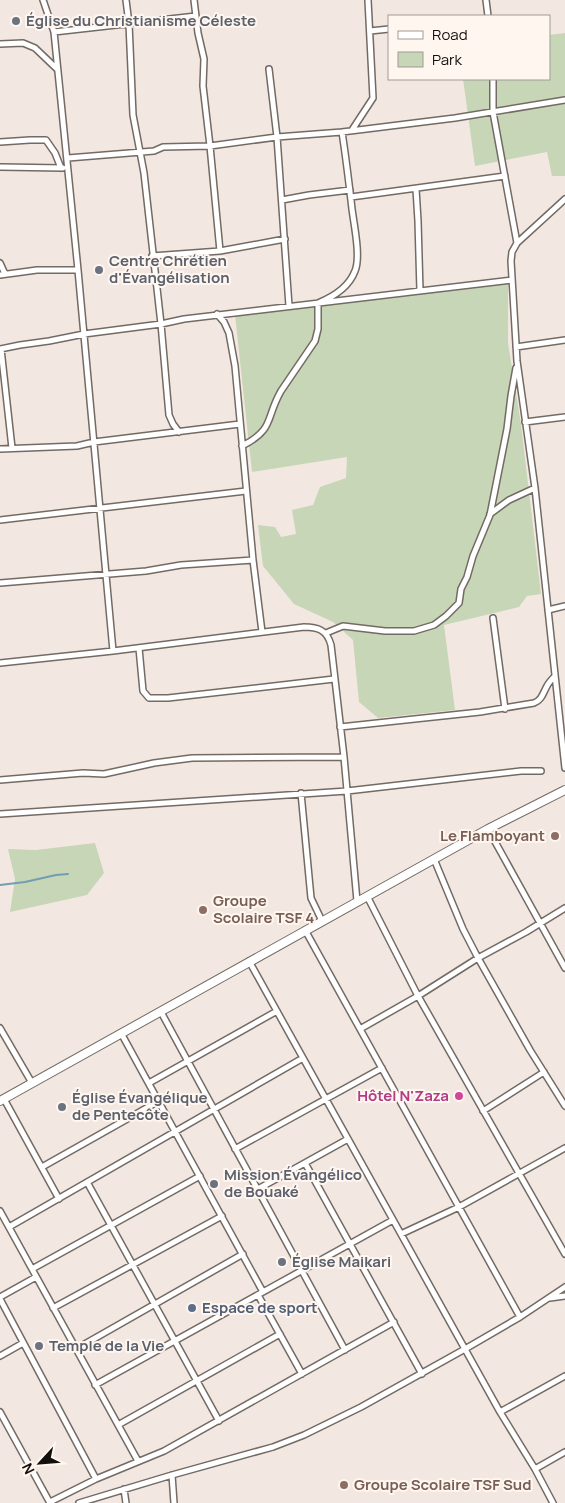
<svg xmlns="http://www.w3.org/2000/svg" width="565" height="1503" font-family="Manrope,sans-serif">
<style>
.green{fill:#c6d6b7}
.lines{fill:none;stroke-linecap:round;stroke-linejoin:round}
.stream{stroke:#739db0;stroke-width:2}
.street-casing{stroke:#736a64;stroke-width:8}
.secondary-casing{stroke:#736a64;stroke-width:10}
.street{stroke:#fff;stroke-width:5}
.secondary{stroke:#fff;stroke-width:8}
.worship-dot{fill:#6b7280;stroke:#fff6f0;stroke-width:2}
.education-dot{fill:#8d6e63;stroke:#fff6f0;stroke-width:2}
.hotel-dot{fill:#d1479c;stroke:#fff6f0;stroke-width:2}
.service-dot{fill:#5c6f8a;stroke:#fff6f0;stroke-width:2}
.labels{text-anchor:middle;stroke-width:4;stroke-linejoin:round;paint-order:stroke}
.worship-label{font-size:15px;font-weight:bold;fill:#5b616d;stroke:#fff6f0;text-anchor:start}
.education-label{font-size:15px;font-weight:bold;fill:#785e54;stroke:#fff6f0;text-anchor:start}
.hotel-label{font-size:15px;font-weight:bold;fill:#b23c85;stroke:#fff6f0;text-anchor:end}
.service-label{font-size:15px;font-weight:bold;fill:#4e5e75;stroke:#fff6f0;text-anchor:start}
</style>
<rect width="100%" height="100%" fill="#f3e8e1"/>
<path class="green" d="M565,33V176H552L547,152L475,166L463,79H549V35Z
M508,282V343L521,424L541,594L527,596L519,607L444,625L455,710L378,718L359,702L353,640L333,622L294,604L263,566L258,525L275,527L281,537L296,534L292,510L313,505L320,487L346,478L347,457L252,472L235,315Z
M95,843L104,873L87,895L10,912L15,879L8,849L36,850Z"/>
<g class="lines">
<path class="stream" d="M0,885L25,882L56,875L68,874"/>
<g class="street-casing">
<path id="street" d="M43,0L54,32L78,270L113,651
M126,0L129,24L133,115L144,173L161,324L169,415L173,424L179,432
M194,0L198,33L204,59L203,86L210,146L220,251
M486,0L488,16
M370,31L389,29
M54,32L196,16
M0,44L23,43L35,48L57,69
M269,69L277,137L289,306
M493,79V112L517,243
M352,130L373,98L368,0
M0,142L30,140H46L55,153L61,168
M68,158L154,151L163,147L210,146L277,137L342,132L455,118L565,100
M0,167L63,168
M416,189L418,221L420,291
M351,197L505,176
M565,199L517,243L512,252L511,261L517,361L535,488L565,768
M282,200L309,195L350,190
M152,256L220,251L285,239
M0,263L5,274
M0,275L37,270H78
M217,314L224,322L229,333L235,366L253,560L262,632
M516,347L565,340
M0,349L20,345L49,341L84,334L161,324L184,319L512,280
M1,349L12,448
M525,422L565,417
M242,446C275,429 265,419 281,391L315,341L318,329V303C333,297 349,287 355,271C361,257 354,225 352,209C349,183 346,158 342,132
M0,449L77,446L94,442L240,424
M490,514L509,500L535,488
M0,520L246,491
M0,583L146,571L181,565L253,560
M548,610L565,606
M493,618L505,709
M326,633L343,626L385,631H414L434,625L446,616L459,603L461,589L467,577L473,556L490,515L507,429L511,396L516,368
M139,648L143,691L149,698H168L334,679
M0,663L113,651L304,627C318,627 327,630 331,645L344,757L357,901
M340,727L480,712L534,703C542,700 543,693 547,686C549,682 552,679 555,676
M0,780L83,773L104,774L154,763L192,758L344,757
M301,793L311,898L322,921
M0,814L347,791L521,771H541
M488,829L565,968
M434,859L463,929L478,958L530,1050L565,1106
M367,896L418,996L565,1254
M305,930L520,1317
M249,961L500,1412L535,1469L553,1503
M161,1012L345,1350
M0,1028L32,1083
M360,1029L418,996L478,958L526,932L565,908
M121,1033L263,1292
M149,1083L277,1011
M4,1099L59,1199
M483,1111L544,1072
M235,1149L382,1068
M305,1163L422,1374
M42,1167L159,1101
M87,1182L219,1421
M258,1189L348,1139
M0,1211L138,1461
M9,1227L303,1058
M401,1234L459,1207L565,1148
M32,1269L200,1176
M258,1295L302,1374
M0,1297L36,1277
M550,1298L565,1296
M0,1299L96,1479
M53,1308L222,1216
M76,1349L243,1254
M0,1356L23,1343
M95,1385L393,1220
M0,1412L50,1503
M500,1412L565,1376
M118,1425L280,1334
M535,1469L565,1452
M172,1475L174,1503
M124,1489L126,1503
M50,1502L96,1479L164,1451L394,1322
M79,1503L172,1475L273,1447L304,1435L361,1407L465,1349L520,1317L565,1287"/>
</g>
<g class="secondary-casing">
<path id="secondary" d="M0,1101L488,829L565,790"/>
</g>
<use href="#street" class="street"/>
<use href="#secondary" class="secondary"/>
</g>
<g class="worship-dot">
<circle cx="16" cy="21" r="5"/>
<circle cx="99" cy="270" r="5"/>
<circle cx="62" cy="1107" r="5"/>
<circle cx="214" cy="1184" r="5"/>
<circle cx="282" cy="1262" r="5"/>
<circle cx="39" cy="1346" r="5"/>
</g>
<g class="education-dot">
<circle cx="555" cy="836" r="5"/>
<circle cx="203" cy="910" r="5"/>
<circle cx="344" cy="1485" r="5"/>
</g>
<circle class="hotel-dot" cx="459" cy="1096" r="5"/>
<circle class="service-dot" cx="192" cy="1308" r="5"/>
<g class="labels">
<g class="worship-label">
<text x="26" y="26">Église du Christianisme Céleste</text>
<text x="109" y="266">Centre Chrétien<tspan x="109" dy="17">d'Évangélisation</tspan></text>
<text x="72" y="1103">Église Évangélique<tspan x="72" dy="17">de Pentecôte</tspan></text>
<text x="224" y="1180">Mission Évangélico<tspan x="224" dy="17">de Bouaké</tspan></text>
<text x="292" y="1267">Église Maikari</text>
<text x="49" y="1351">Temple de la Vie</text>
</g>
<g class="education-label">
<text x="545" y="841" text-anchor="end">Le Flamboyant</text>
<text x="213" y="906">Groupe<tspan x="213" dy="17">Scolaire TSF 4</tspan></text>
<text x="354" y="1490">Groupe Scolaire TSF Sud</text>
</g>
<g class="hotel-label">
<text x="449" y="1101">Hôtel N'Zaza</text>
</g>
<g class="service-label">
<text x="202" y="1313">Espace de sport</text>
</g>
</g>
<rect x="388" y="15" width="162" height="65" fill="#fff6f0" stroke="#a19a95"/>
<rect x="398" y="31" width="25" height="8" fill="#ffffff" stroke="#a19a95"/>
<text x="432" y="40" font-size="15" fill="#130f0d">Road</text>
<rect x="398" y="52" width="25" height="15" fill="#c6d6b7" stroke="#a19a95"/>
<text x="432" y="65" font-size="15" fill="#130f0d">Park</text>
<g transform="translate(40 1463) rotate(244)" stroke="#fff6f0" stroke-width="4" paint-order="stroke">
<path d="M0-4L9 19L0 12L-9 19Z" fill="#130f0d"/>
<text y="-8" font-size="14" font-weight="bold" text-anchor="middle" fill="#130f0d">N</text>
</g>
</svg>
